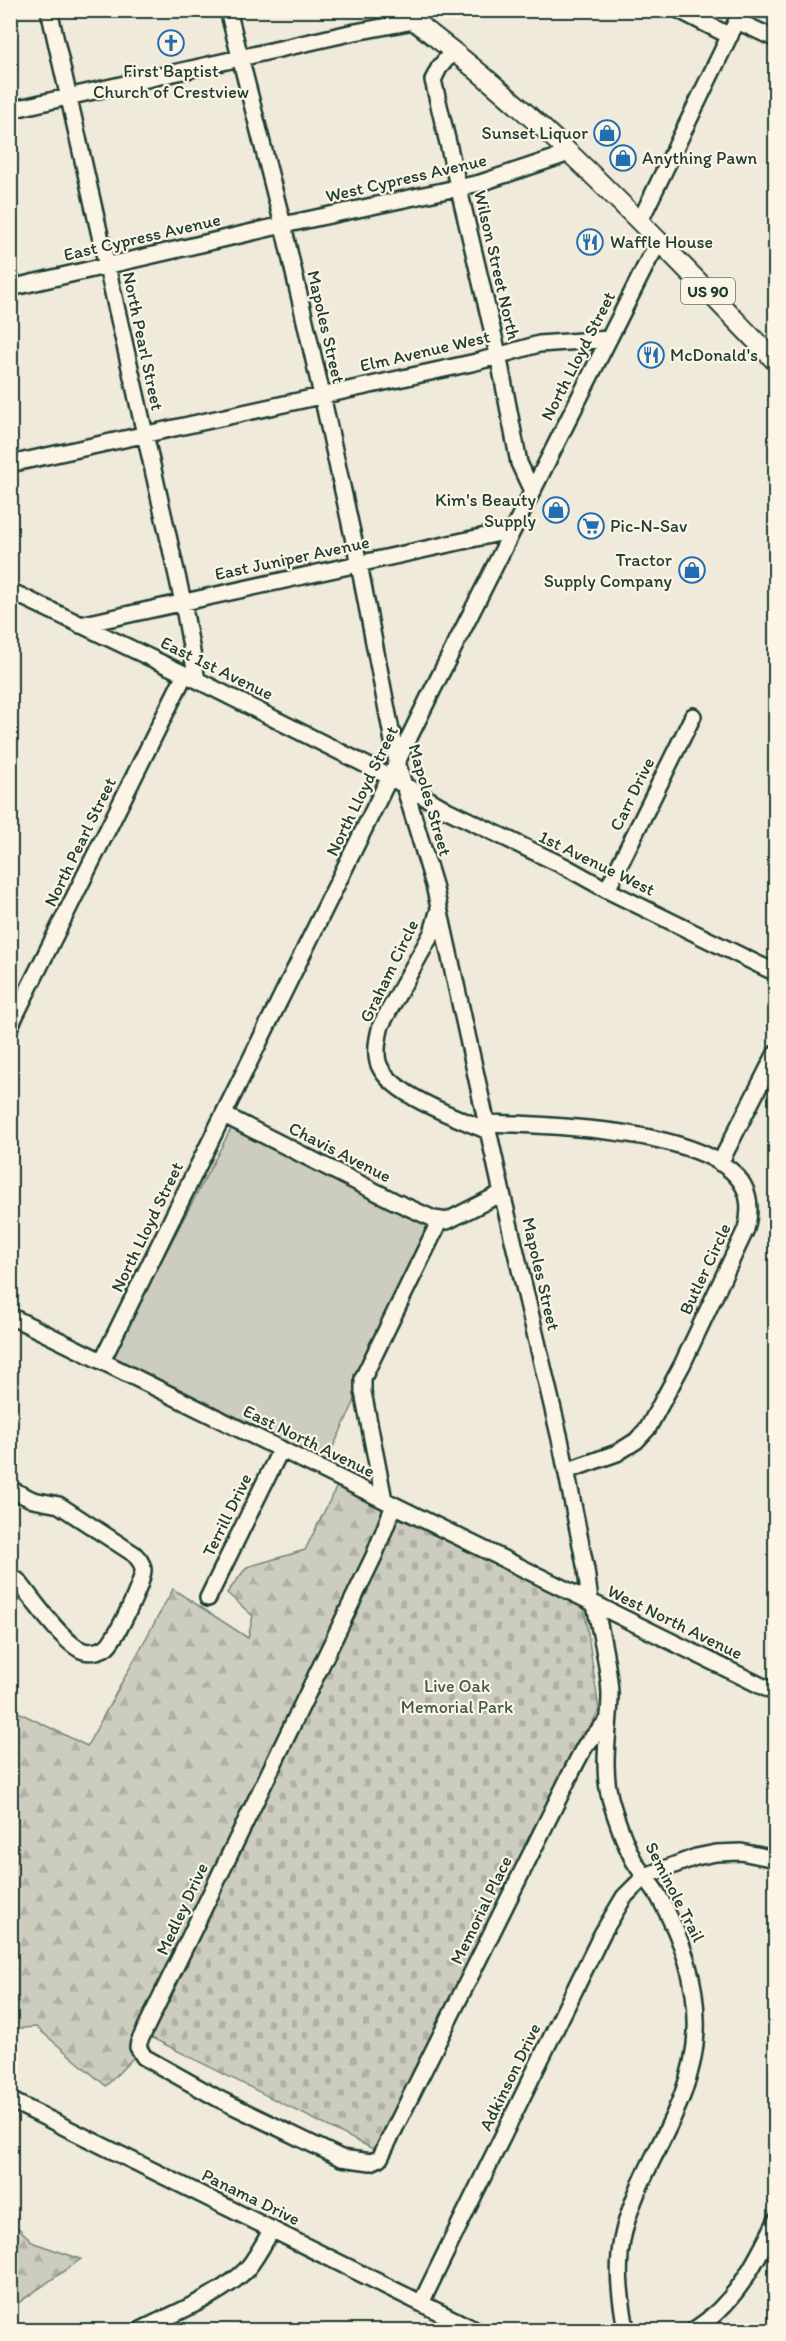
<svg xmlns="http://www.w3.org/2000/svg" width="786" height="2341" font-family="Itim,sans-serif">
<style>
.forest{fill:url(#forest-firs);stroke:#76857a;stroke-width:1.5}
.cemetery{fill:url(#cemetery-stones);stroke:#76857a;stroke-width:1.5}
.park{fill:#cccdbf;stroke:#76857a;stroke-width:1.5}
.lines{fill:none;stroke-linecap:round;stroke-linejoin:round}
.minor-casing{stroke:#1f3d34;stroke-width:20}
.major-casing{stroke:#1f3d34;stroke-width:22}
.minor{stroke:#fcf5e5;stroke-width:15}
.major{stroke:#fcf5e5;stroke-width:18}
.labels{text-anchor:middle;stroke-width:4.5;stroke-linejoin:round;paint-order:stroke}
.shield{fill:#fcf5e5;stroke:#617469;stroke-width:1.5}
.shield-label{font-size:16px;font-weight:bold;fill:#1f3d34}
.poi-label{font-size:18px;fill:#1f3d34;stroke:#fcf5e5;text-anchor:start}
.street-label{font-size:18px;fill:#1f3d34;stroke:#fcf5e5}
.park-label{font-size:18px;fill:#425a50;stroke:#fcf5e5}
</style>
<defs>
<pattern id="forest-firs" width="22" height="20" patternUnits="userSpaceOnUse" patternTransform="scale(1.5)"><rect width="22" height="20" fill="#cccdbf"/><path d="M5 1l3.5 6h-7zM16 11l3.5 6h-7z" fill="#afb1a5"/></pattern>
<pattern id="cemetery-stones" width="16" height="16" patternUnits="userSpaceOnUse" patternTransform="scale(1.5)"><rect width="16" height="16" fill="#cccdbf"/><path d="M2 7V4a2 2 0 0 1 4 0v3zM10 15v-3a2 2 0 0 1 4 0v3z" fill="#afb1a5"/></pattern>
</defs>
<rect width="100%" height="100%" fill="#efeada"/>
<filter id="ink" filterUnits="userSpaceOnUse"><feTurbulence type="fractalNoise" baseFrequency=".0167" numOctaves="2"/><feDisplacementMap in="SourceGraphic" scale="12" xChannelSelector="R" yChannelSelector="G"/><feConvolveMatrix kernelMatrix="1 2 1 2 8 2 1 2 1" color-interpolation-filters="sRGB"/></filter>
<g filter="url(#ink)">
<path class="forest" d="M338,1484L382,1509L373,1543L134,2057L106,2086L36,2027L11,2029L10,1708L87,1746L173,1589L248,1638L253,1616L227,1593L247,1567L305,1550Z
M10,2220L34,2243L81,2259L11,2308Z"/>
<path class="cemetery" d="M396,1517L584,1606L599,1710L375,2150L150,2037Z"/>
<path class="park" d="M232,1127L432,1225L358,1394L325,1464L110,1358Z"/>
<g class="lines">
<g class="minor-casing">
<path id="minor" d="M49,10L183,602L197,680
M228,10L283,225L322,395L359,564L397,762L434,885L502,1193L560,1439L586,1570L590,1601
M679,10L730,36
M737,21L776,39
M452,52L439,68L433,80L498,354L519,463L532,491
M10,110L350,33L414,21
M640,221L742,10
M10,288L283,225L480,183L570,153
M10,464L476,362L539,344L609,339
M10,591L197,680L390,777L447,810L564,866L607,890L776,973
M80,625L513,530
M607,890L693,716
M438,912L432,933L381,1025C378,1037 375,1050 378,1062C387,1094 459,1118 488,1131
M10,1026L185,674
M224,1115L394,1201L434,1219L447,1221L502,1193
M486,1123C545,1125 711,1128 743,1185C751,1199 750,1214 746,1229L682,1365L648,1428L636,1441L617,1453L566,1471
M720,1163L776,1053
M10,1316L776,1693
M102,1361L431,693L649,259L660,241
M10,1489L33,1500L59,1505L134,1554C138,1558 142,1562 143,1569C144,1581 116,1640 106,1647C101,1651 90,1653 84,1651C65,1646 31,1597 18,1581
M384,1500L363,1392V1378L440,1220
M394,1505L374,1556L139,2042L138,2047L144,2057L219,2099L341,2158L371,2162L380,2158L577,1761L585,1746L608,1720
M208,1598L281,1449
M595,1604C600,1633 609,1664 610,1694C610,1728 601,1763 610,1798C615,1816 625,1844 634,1861C641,1873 651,1883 658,1895C682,1938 698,1982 696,2032C693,2110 636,2167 622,2240C616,2271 621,2300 626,2330
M10,2100L475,2330
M421,2303L602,1934L624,1897L645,1876L696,1857L716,1853L741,1852L776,1859
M141,2330C173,2314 223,2294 247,2269C257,2257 264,2243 272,2229
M694,2330C735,2304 755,2264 776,2221"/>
</g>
<g class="major-casing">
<path id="major" d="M399,10C539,111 656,238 776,362"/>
</g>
<use href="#minor" class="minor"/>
<use href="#major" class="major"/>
</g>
</g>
<defs>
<g id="church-ring" transform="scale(1.35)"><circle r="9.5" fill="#fcf5e5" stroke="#1f6fb2" stroke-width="1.5"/><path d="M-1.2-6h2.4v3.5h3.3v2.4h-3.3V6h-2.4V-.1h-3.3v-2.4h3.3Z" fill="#1f6fb2"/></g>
<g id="shop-ring" transform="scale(1.35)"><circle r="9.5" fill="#fcf5e5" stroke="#1f6fb2" stroke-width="1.5"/><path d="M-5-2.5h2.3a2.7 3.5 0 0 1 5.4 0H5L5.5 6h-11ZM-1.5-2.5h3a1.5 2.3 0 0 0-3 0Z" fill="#1f6fb2"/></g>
<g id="restaurant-ring" transform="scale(1.35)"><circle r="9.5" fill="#fcf5e5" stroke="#1f6fb2" stroke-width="1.5"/><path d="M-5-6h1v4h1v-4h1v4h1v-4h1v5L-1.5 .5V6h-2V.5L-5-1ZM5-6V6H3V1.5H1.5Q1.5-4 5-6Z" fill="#1f6fb2"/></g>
<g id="supermarket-ring" transform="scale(1.35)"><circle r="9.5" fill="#fcf5e5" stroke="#1f6fb2" stroke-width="1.5"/><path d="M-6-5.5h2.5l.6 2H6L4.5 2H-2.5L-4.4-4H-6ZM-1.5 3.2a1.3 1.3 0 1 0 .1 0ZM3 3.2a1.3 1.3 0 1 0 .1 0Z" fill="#1f6fb2"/></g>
</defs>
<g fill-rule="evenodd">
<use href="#church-ring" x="171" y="43"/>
<use href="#shop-ring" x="607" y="133"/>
<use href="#shop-ring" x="623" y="158"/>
<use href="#restaurant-ring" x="590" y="242"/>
<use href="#restaurant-ring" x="651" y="355"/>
<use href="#shop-ring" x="556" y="510"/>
<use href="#supermarket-ring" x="591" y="526"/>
<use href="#shop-ring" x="692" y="570"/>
</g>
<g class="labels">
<rect class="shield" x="681" y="278" width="54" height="26" rx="4.5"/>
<g class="shield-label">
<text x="708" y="297">US 90</text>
</g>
<g class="poi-label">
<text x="171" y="77" text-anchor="middle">First Baptist<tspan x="171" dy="21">Church of Crestview</tspan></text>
<text x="588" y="139" text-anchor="end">Sunset Liquor</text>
<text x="642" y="164">Anything Pawn</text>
<text x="610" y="248">Waffle House</text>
<text x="670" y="361">McDonald's</text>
<text x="536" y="506" text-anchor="end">Kim's Beauty<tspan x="536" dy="21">Supply</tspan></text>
<text x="610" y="532">Pic-N-Sav</text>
<text x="672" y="566" text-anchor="end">Tractor<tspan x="672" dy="21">Supply Company</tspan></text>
</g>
<g class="street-label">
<text transform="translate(406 178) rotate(-13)" y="6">West Cypress Avenue</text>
<text transform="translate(142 237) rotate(-13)" y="6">East Cypress Avenue</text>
<text transform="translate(497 265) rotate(77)" y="6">Wilson Street North</text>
<text transform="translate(326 327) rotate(77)" y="6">Mapoles Street</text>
<text transform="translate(143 341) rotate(78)" y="6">North Pearl Street</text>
<text transform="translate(425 351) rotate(-13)" y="6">Elm Avenue West</text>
<text transform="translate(578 356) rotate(-63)" y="6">North Lloyd Street</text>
<text transform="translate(292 558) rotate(-12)" y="6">East Juniper Avenue</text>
<text transform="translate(217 668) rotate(26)" y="6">East 1st Avenue</text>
<text transform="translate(362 791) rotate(-64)" y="6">North Lloyd Street</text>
<text transform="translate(632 794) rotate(-64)" y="6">Carr Drive</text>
<text transform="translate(430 800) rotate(74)" y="6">Mapoles Street</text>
<text transform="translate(80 842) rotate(-64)" y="6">North Pearl Street</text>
<text transform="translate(597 863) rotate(26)" y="6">1st Avenue West</text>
<text transform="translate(389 971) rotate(-64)" y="6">Graham Circle</text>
<text transform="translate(340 1152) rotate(27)" y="6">Chavis Avenue</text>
<text transform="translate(147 1227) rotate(-64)" y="6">North Lloyd Street</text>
<text transform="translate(705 1269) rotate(-65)" y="6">Butler Circle</text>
<text transform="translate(541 1274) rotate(77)" y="6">Mapoles Street</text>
<text transform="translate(309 1441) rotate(26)" y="6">East North Avenue</text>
<text transform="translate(227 1515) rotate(-64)" y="6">Terrill Drive</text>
<text transform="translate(675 1622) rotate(26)" y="6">West North Avenue</text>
<text transform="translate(675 1892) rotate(63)" y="6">Seminole Trail</text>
<text transform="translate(182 1909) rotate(-65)" y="6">Medley Drive</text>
<text transform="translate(481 1910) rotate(-64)" y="6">Memorial Place</text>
<text transform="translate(510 2077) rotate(-64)" y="6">Adkinson Drive</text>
<text transform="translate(251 2197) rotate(26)" y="6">Panama Drive</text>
</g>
<g class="park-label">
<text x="457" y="1692">Live Oak<tspan x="457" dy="21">Memorial Park</tspan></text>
</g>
</g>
<rect width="786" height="2341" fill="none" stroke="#fcf5e5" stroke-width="36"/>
<rect x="18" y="18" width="750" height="2305" fill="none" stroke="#1f3d34" stroke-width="2" filter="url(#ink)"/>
</svg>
